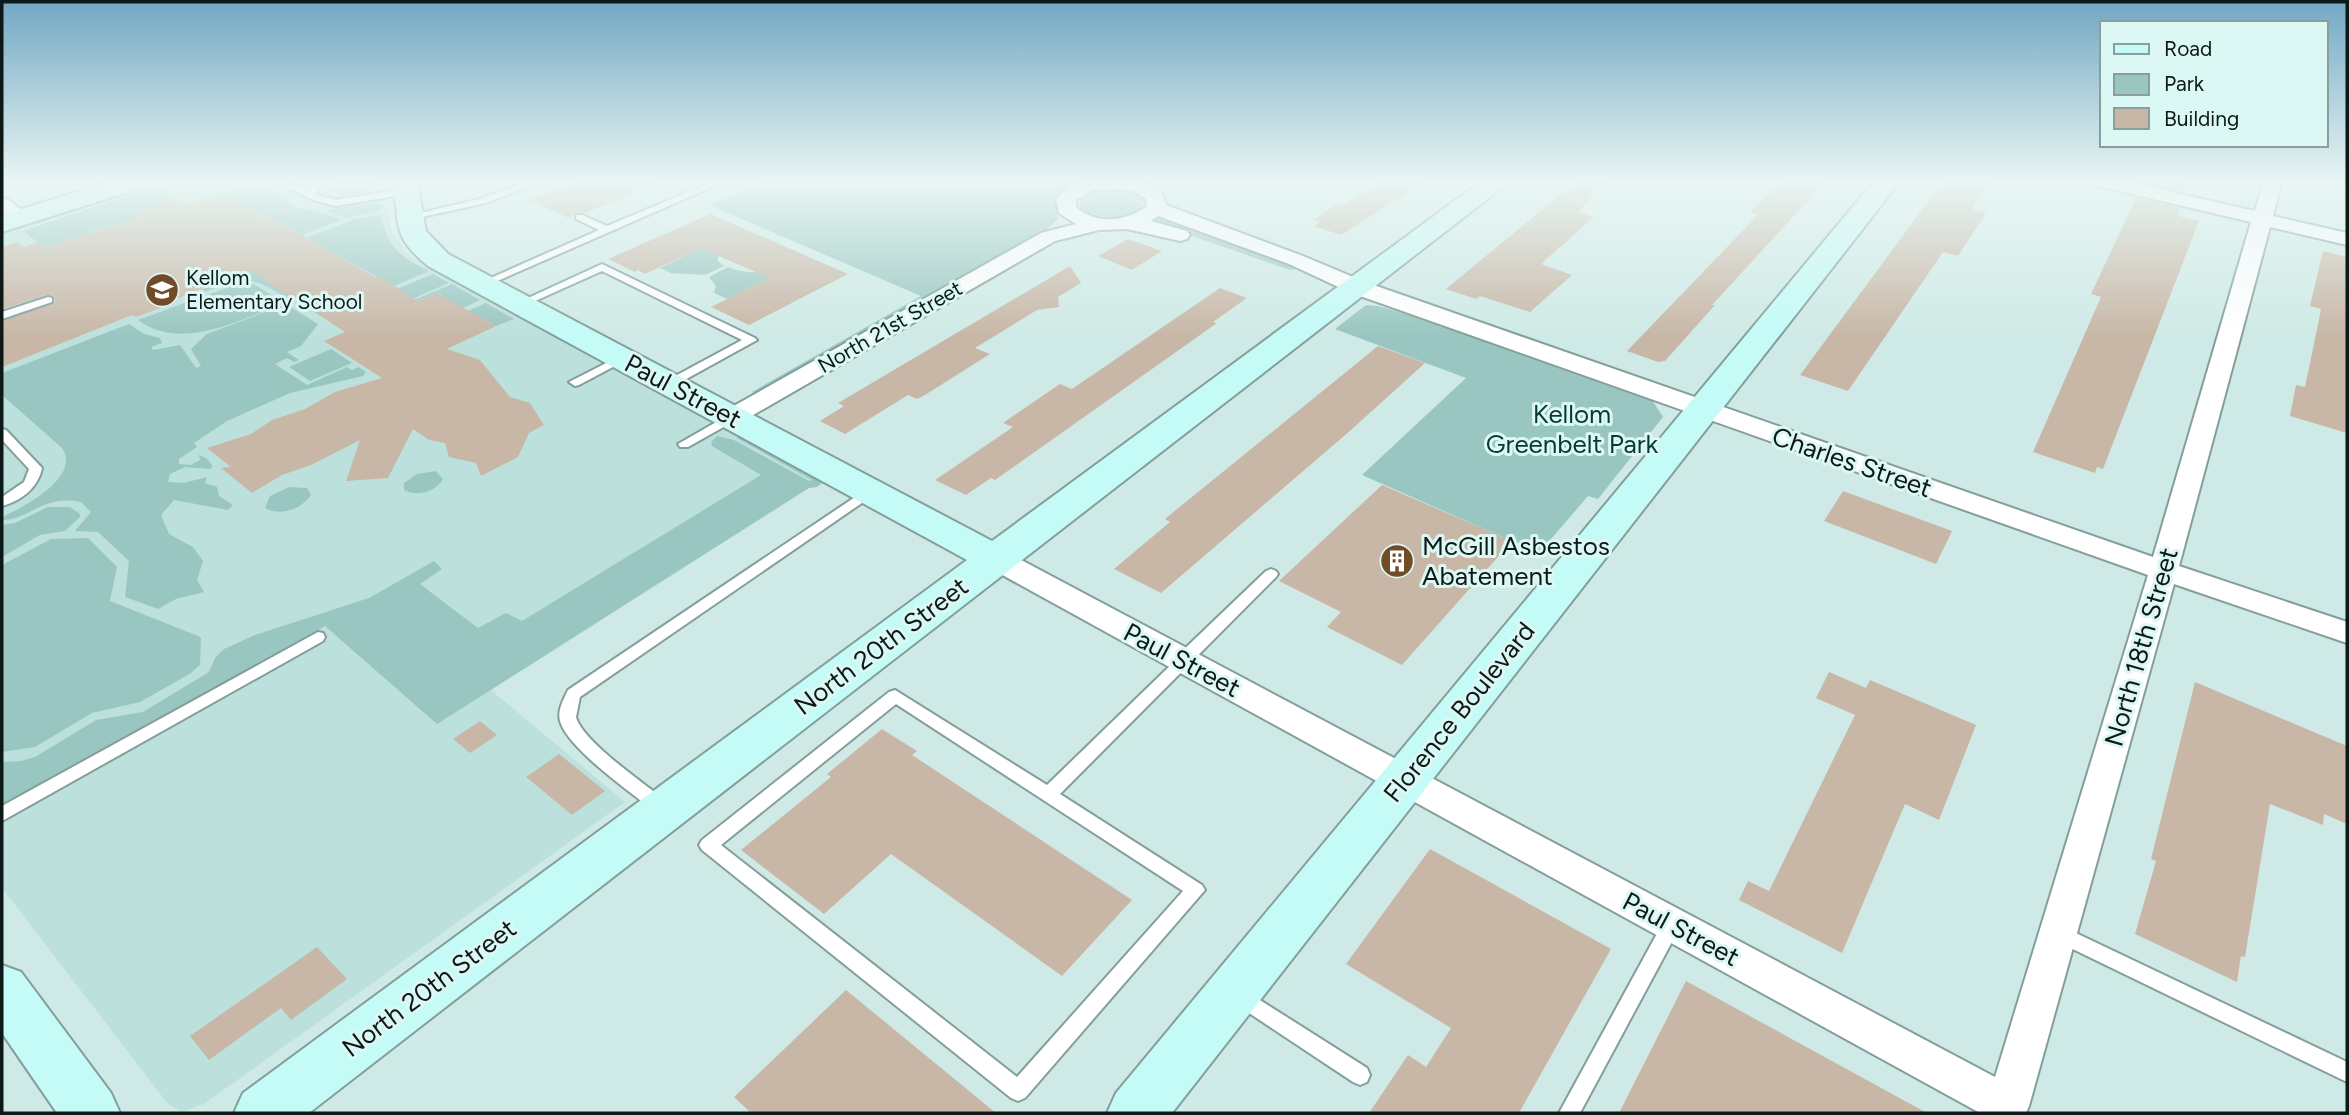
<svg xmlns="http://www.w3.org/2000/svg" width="2349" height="1115" font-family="Figtree,sans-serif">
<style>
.built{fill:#bce1dc}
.green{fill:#99c6c0}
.building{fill:#c8b7a7}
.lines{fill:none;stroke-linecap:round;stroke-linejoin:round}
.lane-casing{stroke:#849e9a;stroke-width:4}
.street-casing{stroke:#849e9a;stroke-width:4}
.secondary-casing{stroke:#849e9a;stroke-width:4}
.lane{fill:#fff;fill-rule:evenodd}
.street{fill:#fff;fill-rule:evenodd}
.secondary{fill:#c4fbf7;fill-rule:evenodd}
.labels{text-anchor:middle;stroke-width:6;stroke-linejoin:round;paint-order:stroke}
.far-poi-label{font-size:21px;fill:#0e1817;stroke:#dcf8f4;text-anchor:start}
.far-street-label{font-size:21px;fill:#0e1817;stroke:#dcf8f4}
.street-label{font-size:26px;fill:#0e1817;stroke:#dcf8f4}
.park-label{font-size:26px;fill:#073a35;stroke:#dcf8f4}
.poi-label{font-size:26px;fill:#0e1817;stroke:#dcf8f4;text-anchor:start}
</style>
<rect width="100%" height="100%" fill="#cfeae6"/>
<path class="built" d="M168,180H384L391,230L404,250L415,259L819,481L491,690L625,802L204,1104L181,1112L168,1104L2,888V234Z"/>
<path class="green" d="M335,180H378L379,186C362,195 343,198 327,189Z
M766,180H1097C1085,182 1061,186 1057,201C1056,206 1058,213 1058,219L1044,232L754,393L752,392L921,296L709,205Z
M257,182C269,188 280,195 289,203C297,210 327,212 341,220L302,235L269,216L264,217L235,201L230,202L218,195Z
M153,187H160L173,197L132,212L138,217L45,248L23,231Z
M1111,188L1138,194L1144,202C1133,222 1092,222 1079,205L1083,195Z
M374,203L381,204L382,210L346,218L326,210Z
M1159,214L1302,268L1290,270L1149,221Z
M381,215C383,220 383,225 385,230C391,252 411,262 429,271L394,286L306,238L355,219Z
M711,243L724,247L717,260L724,266L705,275L671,273L660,268Z
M728,267C743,274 760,271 777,274L727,299L714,293L716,286L709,277Z
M252,270C269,280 279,289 296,298L290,300C251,276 249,276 205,292L202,289Z
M433,274L449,283L398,305L370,300Z
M240,283L254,284L284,303C241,320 181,352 138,320Z
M452,284L480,300L463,308L437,293L407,305L405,304Z
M486,303L514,319L496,326L468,311Z
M286,304L318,324L301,346L287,352L299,360L294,362L287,358L275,364L307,385L347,367L352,370L359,367L366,372L363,376L290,393L227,421L194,443L197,447L179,459V464L191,465L200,460L199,455L206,458L212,465L211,469L185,467L170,474L168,482L183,483L207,477L205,483L217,487L219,496L233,505L228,510L174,500L161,515L169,534L193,547L203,561L197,580L204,592L176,599L158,609L125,597L129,561L98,532L75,531L91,512L81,502C42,494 30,520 2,520V517C22,508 82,477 62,448L2,395V373L129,324L144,334L160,338L162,343L151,347L153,350L180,345L196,368L201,366L191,349L207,334Z
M1366,305L1378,306L1461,330L1652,400L1663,417L1598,499L1588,496L1539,553L1362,475L1466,378L1335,329Z
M331,349L352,363L310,381L289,367Z
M738,435L822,483L817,487L809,488L437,724L325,626L2,807V762L21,761L35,757L96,720L143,712L209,672L215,658L224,649L255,635L369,598L434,561L442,569L420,584L478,628L506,613L522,621L761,475L712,446L711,442L717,436L734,440L809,481L812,480L737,438Z
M436,471L443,479C435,492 418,497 404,490V483L417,474Z
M289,487L307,488L311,495C302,509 280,517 265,508L270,496Z
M48,507H70L80,514V517L65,531L40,535L2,557V525L15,523Z
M88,538L117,567L110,601L198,636L201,638L200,665L191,673L140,702L92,713L35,747L2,752V565L51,539Z"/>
<path class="building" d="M580,180H664L585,213H574L571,219L529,200Z
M1382,180H1427L1341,235L1314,226L1320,222L1314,220L1338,203L1343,205Z
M1578,180H1611L1587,200L1590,201L1577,212L1594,217L1541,264L1572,275L1530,312L1480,296L1476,299L1446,289Z
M1782,180H1827L1712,305H1715L1665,361L1658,362L1627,351L1758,215L1750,212Z
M1944,180H1992L1972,209L1986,213L1958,256L1943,252L1848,391L1800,375Z
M2144,180H2187L2184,192L2142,183Z
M217,195L230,202L235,201L264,217L269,216L375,277L378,275L418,301L437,293L496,326L447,349L480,360L510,397L530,403L544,425L529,433L518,457L481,476L476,463L449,457L445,443L429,440L413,429L388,478L346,481L360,440L311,465L282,475L252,493L221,468L231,467L207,448L251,434L272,420L305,409L335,392L382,378L324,341L345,332L308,308L298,299L280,291L252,270L160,305L163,307L136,317L132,315L2,367V321L55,302L54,296L47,295L2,309V247L17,242L24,247L37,242L45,248L138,217L131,213L173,197L187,205Z
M2136,198L2180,208L2178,216L2199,221L2103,469L2097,467L2095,473L2033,452L2101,297L2091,294Z
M710,214L848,274L749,325L711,307L769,278L701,248L645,274L638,270L635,272L608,259Z
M1128,239L1162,251L1132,270L1098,256Z
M2323,251L2347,257V433L2290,416L2296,385L2305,387L2315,339L2321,309L2310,306Z
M1070,266L1081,283L1058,297L1059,307L1037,310L975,348L990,354L925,395L917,399L908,395L845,434L820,421L844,406L838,403Z
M1220,288L1247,298L1213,322L1217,323L995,480L991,478L966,495L935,480L1013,427L1003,423L1060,384L1072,389Z
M1378,346L1425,363L1351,430L1161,593L1114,569L1170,522L1165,519L1171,514Z
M1382,485L1512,541L1402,665L1327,627L1341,612L1279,581Z
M1843,491L1952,531L1936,564L1824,521Z
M1829,672L1866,688L1870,680L1976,725L1939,820L1905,804L1842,953L1739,900L1748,881L1769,891L1855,715L1816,698Z
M2195,682L2347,746V824L2324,814L2323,825L2270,804L2245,957L2241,956L2237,982L2135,934L2156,861L2151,859Z
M480,721L497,735L470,753L453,739Z
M882,729L917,751L912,755L1132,900L1062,976L891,854L824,914L741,850L831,777L827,774Z
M559,754L605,791L572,815L526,777Z
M1430,849L1611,949L1519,1113H1369L1408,1055L1426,1067L1451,1028L1346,964Z
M317,947L347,979L291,1020L281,1008L209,1060L190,1036Z
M1686,981L1927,1113H1619Z
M846,990L996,1113H751L734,1097Z"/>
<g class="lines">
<g class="lane-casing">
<path id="lane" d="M271,180H283L307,190L319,180H328L314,194L336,200L407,188L412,191L407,194L336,206L313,200Z
M532,180H544L486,203L408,220L403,217L480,199Z
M716,180H728L486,286H478L477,284L599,230L576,219V215H582L607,226Z
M602,264L755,338L757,340L670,388L664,384L666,381L742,340L602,271L524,306H516L515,304Z
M48,297L52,298V302L2,319V312Z
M622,355L626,356V360L579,385L575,386L569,382Z
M732,413L736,414L738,417L736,420L688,447H680L678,444Z
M2,429L6,430L42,468C38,488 21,501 2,506V497L24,482L29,469L2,440Z
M870,487L875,488L877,491L875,494L580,697L576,717C582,741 645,784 666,801L669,806L666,811L660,813L654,811C631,792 568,749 560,721C557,710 564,699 568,690Z
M1271,569L1276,571L1278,574L1276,577L1060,794L1202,885L1205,890L1025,1098L1018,1101L1011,1098L702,850L699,845L702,840L889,692L895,690L1047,785L1175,661L1177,656L1266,571ZM896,704L1183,891L1017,1077L721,845Z
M318,632L323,633L325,637L323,641L2,821V806Z
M1672,917L1679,919L1681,925L1580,1113H1559L1665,919Z
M2059,925L2347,1062V1082L2052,939L2050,933L2052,927Z
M1241,988L1367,1068L1370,1075L1367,1082L1360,1085L1353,1082L1234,1003L1231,997L1234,991Z"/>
</g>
<g class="street-casing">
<path id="street" d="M1091,180C1115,180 1161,173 1166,205L1303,256L1365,282L2153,557L2251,222L2089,184L2087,180H2118L2255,211L2264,180H2282L2273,216L2347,233V245L2270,227L2179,566L2347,622V643L2174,584L2029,1106L2026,1113H1980L986,566L982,559L986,552L996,550L1006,552L1995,1077L2148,575L1349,292L1289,264L1158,216L1151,221L1187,231L1190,235L1187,239L1180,241L1127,229L1099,230L1055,241L741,422L732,424L723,422L720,417L723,412L1041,233L1076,224L1059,213L1056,199L1070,186ZM1117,189L1134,191L1146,199L1147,206C1126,222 1096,225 1076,207V200L1093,190Z
M2,198L9,200L31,218L28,222H14L2,213Z"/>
</g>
<g class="secondary-casing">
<path id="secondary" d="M116,180H154L150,185L2,232V215Z
M392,180H417L426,231L448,254L992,541L1483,180H1512L309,1113H234L243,1093L967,560L428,266C389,234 401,223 392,180Z
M1875,180H1901L1172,1113H1107L1116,1093Z
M2,965L21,972L111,1093L120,1113H57L2,1033Z"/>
</g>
<use href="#lane" class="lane"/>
<use href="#street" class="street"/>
<use href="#secondary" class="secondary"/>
</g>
<linearGradient id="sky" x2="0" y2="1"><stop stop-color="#72a7c4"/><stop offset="0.54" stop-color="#e9f6f4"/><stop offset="1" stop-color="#e9f6f4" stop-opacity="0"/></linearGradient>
<rect width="2349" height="336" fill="url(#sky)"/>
<defs>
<g id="school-disc" transform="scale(1.75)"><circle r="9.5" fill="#724c28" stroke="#dcf8f4"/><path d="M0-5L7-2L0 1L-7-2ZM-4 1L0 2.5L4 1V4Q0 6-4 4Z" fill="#fff"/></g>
<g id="building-disc" transform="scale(1.75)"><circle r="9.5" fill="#724c28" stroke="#dcf8f4"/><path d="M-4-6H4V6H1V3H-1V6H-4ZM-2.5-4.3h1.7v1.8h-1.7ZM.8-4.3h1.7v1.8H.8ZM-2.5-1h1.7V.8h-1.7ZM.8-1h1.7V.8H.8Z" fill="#fff"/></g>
</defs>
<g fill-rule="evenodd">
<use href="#school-disc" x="162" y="290"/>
<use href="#building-disc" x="1397" y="561"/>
</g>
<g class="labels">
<g class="far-poi-label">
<text x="186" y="285">Kellom<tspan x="186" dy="24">Elementary School</tspan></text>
</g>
<g class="far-street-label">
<text transform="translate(890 327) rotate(-30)" y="7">North 21st Street</text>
</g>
<g class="street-label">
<text transform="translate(683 391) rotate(28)" y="9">Paul Street</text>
<text transform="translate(1852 462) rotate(19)" y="9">Charles Street</text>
<text transform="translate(881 646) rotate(-37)" y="9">North 20th Street</text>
<text transform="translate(2141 647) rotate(-74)" y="9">North 18th Street</text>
<text transform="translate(1182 660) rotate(28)" y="9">Paul Street</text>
<text transform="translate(1459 712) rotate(-51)" y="9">Florence Boulevard</text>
<text transform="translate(1681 929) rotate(28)" y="9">Paul Street</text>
<text transform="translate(429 988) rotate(-37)" y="9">North 20th Street</text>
</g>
<g class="park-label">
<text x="1572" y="423">Kellom<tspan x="1572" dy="30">Greenbelt Park</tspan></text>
</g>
<g class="poi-label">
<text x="1422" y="555">McGill Asbestos<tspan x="1422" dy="30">Abatement</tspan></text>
</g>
</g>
<rect width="2349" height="1115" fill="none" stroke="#0e1817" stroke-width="7"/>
<rect x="2100" y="21" width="228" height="126" fill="#dcf8f4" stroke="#8a9e9c" stroke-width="2"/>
<rect x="2114" y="44" width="35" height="10" fill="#c4fbf7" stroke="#8a9e9c" stroke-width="2"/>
<text x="2164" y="56" font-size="21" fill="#0e1817">Road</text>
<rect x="2114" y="74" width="35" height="21" fill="#99c6c0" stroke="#8a9e9c" stroke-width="2"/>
<text x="2164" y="91" font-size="21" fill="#0e1817">Park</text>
<rect x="2114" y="108" width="35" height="21" fill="#c8b7a7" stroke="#8a9e9c" stroke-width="2"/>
<text x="2164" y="126" font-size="21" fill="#0e1817">Building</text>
</svg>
